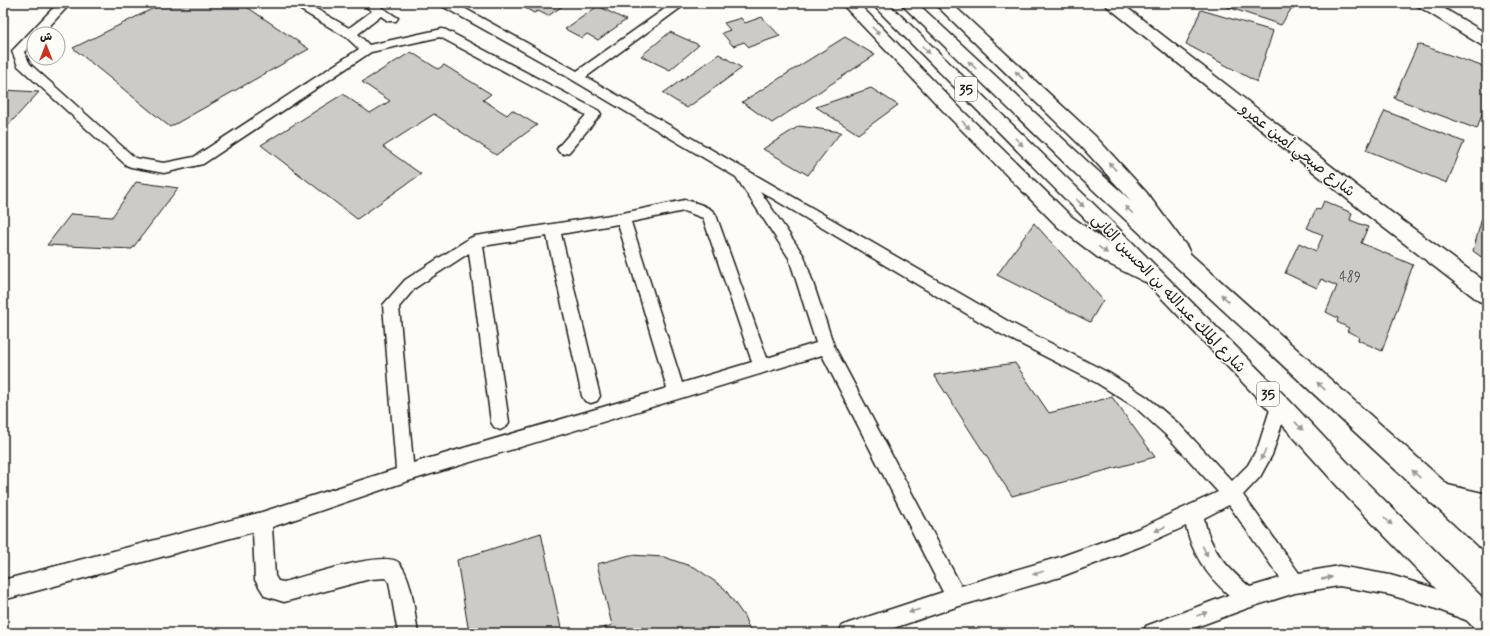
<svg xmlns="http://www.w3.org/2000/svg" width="1490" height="636" font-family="Mynerve,'Playpen Sans Arabic',sans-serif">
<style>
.building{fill:#cccbc8;stroke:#1c1c1c}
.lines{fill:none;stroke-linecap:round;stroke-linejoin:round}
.lane-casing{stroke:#1c1c1c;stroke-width:3}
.street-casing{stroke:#1c1c1c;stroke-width:3}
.secondary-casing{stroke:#1c1c1c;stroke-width:3}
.highway-casing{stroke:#1c1c1c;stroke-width:3}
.lane{fill:#fdfcf7;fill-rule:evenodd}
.street{fill:#fdfcf7;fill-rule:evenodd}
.secondary{fill:#fdfcf7;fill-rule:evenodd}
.highway{fill:#fdfcf7;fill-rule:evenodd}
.oneway{fill:#989794}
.labels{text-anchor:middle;stroke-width:3;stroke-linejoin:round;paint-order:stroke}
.number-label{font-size:13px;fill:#484847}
.shield{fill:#fdfcf7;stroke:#605f5e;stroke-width:1}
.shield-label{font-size:14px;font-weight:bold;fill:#1c1c1c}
.street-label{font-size:15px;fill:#1c1c1c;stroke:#fdfcf7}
</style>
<rect width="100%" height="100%" fill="#fdfcf7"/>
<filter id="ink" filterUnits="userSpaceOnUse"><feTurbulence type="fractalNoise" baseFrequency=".025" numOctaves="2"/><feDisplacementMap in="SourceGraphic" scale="8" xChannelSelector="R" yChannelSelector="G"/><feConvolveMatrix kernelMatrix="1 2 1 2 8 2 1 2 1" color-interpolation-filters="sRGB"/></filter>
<g filter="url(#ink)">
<path class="building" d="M164,3H241L309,49L170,127L73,48Z
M523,3H567L548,16L538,11L534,13L520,5Z
M1216,3H1295L1281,25Z
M598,6L626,20L598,40L587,34L582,38L565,29Z
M1201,10L1273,31L1257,82L1186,44Z
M762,17L780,36L749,47L744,42L733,46L722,33L730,30L724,23L741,18L745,23Z
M670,32L699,45L670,70L641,56Z
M845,37L875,55L772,123L742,102Z
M1418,44L1487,68V99L1477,129L1394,98Z
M411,52L438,69L444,65L491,94L483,100L507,115L512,110L537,125L496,155L434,114L383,147L421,174L357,219L261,145L343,94L370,113L390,101L362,82Z
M719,54L742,68L687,108L663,93Z
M871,88L898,105L858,134L816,107Z
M3,90L39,92L3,131Z
M1385,111L1464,142L1447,183L1366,150Z
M799,126L841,132L808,175L763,149Z
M136,182L178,188L132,249L47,245L71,214L112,217Z
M1324,201L1352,213L1350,220L1368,227L1361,243L1413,265L1382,351L1358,340L1359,337L1347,331L1349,328L1337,322L1338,318L1326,312L1337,286L1321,279L1317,288L1285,273L1299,243L1316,251L1323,235L1307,228L1316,209L1320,210Z
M1486,203H1487V261L1473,251Z
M1034,223L1103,300L1090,322L997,275Z
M1015,363L1049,413L1112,397L1155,457L1012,496L934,375Z
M541,533L562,633H469L457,560Z
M630,555L664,557L696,568L724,588L744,616L751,633H590L612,625L597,564Z"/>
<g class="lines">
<g class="lane-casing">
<path id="lane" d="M58,3H71L42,34H34V42L24,52L30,64L135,158L164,163L194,157L359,49L346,37L294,6L292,3H306L349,28L372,11L361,3H375L398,18L396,21H388L381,16L358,34L369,45L442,29L446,30L599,111L601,114L569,152L564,154L559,152L557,149L559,146L586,115L440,37L371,52L203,164L164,173L131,167L126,165L18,66L12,51Z
M440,3H455L577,71L673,3H687L586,77L1011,323L1109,373L1147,397L1180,425L1232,481L1248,465L1258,447L1273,400L1279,397L1285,400L1288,405L1272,455L1260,477L1243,495L1299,573L1339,566L1390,575L1431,587L1478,605L1481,612L1478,619L1471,622L1431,607L1390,595L1339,586L1295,593L1248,608L1180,633H1143L1146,626L1229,595C1208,577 1192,554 1186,526L1144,545L1060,577L956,607L879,633H839L842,626L849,623L943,592L822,355L405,482L272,527L275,576L278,581L284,582C303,577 387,549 399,563C413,579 414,612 418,633H398L389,582L386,578L370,579L284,602L265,596L255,580L253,532L3,600V580L262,512L396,469L383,305L405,280L470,238L475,236L623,213L685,200C694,202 712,207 716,215L767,358L816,343L789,258L736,177L544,63L442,6ZM760,191L999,333L1097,383L1135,407L1168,437L1218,492L1140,528L1060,557L961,586L834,346L804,256ZM684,211L703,218L752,362L682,383L631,222ZM618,224L667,388L413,463L399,307L415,288L469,253L491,422L494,427L500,430L506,427L509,422L483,246L547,236L582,396L585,401L591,403L597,401L600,396L561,234ZM1229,505L1280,578L1250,587C1227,568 1209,548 1204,518Z"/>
</g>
<g class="street-casing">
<path id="street" d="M1103,3H1121L1380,204L1487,283V304L1479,301L1366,214Z
M1416,3H1435L1487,34V46L1481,45L1418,6Z
M1439,483L1487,494V518L1430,503L1426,495L1430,487Z"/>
</g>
<g class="secondary-casing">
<path id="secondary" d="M841,3H858L961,109L1072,217L1115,248L1157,269L1161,275L1157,281L1150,283L1143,281L1101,260L1058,227L949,117Z
M934,3H951L1095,136L1146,192L1187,247L1190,253L1187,259L1180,261L1173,259L1132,202L1081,146Z"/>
</g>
<g class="highway-casing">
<path id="highway" d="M871,3H888L1114,224L1287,398L1366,482L1487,602V633L1477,631L1348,498L1271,412L1100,234Z
M900,3H917L1089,163L1487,520V550L1478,546L1075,173Z"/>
</g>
<use href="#lane" class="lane"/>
<use href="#street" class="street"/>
<use href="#secondary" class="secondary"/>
<use href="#highway" class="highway"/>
</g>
<defs><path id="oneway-solid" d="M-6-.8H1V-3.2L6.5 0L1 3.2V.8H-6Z"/></defs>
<g class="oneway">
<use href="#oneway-solid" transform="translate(876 31) rotate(46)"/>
<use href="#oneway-solid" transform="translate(926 50) rotate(45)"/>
<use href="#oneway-solid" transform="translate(972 65) rotate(-137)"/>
<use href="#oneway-solid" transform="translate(1019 75) rotate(-136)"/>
<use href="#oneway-solid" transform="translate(966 125) rotate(45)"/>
<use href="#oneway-solid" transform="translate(1019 142) rotate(45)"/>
<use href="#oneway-solid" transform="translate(1112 166) rotate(-133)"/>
<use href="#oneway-solid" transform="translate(1080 203) rotate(44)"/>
<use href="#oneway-solid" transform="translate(1129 210) rotate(-138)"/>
<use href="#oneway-solid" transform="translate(1103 250) rotate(36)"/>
<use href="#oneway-solid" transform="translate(1225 298) rotate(-137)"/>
<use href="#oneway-solid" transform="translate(1321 386) rotate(-137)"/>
<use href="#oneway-solid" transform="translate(1299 426) rotate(47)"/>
<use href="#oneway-solid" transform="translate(1263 455) rotate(118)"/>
<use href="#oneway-solid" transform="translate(1416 474) rotate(-137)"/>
<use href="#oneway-solid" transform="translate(1388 521) rotate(45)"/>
<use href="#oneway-solid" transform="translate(1160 529) rotate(156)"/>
<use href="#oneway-solid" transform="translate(1205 551) rotate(64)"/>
<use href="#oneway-solid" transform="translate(1038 573) rotate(164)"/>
<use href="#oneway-solid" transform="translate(1327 578) rotate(-9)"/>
<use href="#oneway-solid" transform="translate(914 611) rotate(162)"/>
<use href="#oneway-solid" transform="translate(1202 614) rotate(-20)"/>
</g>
</g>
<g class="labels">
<g class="number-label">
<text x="1350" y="281">489</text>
</g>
<g class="shield">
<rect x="955" y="77" width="22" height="24" rx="3"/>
<rect x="1257" y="382" width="22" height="24" rx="3"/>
</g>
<g class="shield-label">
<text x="966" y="94">35</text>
<text x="1268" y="399">35</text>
</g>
<g class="street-label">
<text transform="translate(1298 150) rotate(38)" y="5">شارع صبحي أمين عمرو</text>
<text transform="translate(1169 293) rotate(46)" y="5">شارع الملك عبدالله بن الحسين الثاني</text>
</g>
</g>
<rect width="1490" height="636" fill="none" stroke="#fdfcf7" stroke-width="16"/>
<rect x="8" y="8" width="1474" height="620" fill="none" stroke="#1c1c1c" stroke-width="1.5" filter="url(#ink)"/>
<g transform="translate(46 46)"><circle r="19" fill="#fdfcf7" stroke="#a3a29f"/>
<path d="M0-3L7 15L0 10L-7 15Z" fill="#c8321e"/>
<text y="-6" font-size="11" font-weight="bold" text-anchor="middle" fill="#1c1c1c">ش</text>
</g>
</svg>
